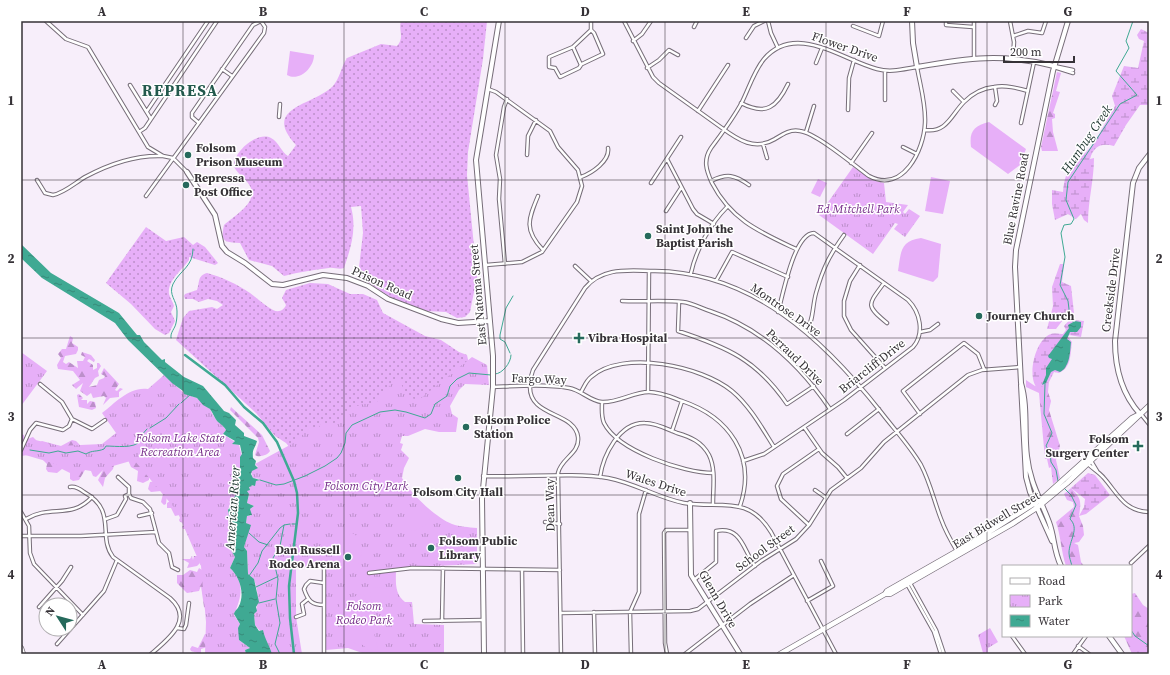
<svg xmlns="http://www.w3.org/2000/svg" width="1170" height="675" font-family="'Source Serif 4',serif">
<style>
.grass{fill:url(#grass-dots)}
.forest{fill:url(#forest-firs)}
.wetland{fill:url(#wetland-marsh)}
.park{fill:url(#park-tufts)}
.pitch{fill:#e7aff8}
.water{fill:url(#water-ripples)}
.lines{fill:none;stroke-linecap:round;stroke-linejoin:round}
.stream{stroke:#3fa993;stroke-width:1}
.canal{stroke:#3fa993;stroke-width:2.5}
.street-casing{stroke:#766d78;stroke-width:4.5}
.secondary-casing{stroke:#766d78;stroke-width:6}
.primary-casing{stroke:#766d78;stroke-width:6}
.street{stroke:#fff;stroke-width:2.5}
.secondary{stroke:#fff;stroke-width:4}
.primary{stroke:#fff;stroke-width:4.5}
.grid{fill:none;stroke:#363237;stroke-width:1;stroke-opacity:0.55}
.poi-dot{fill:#266a5c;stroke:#fff;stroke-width:1.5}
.labels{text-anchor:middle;stroke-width:3;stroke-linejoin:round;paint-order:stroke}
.street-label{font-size:12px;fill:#363237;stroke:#fff}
.poi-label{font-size:12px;font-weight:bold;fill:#363237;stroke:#fff;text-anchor:start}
.park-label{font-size:12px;font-style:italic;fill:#762c89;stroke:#fff}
.water-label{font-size:13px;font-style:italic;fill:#1f3731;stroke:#fff}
.district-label{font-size:16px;font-weight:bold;letter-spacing:1px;fill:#23594d;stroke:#fff}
.neatline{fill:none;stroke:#363237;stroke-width:1.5}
.grid-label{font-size:13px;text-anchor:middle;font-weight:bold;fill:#363237}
</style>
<defs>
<pattern id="grass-dots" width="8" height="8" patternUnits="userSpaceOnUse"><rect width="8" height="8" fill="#e7aff8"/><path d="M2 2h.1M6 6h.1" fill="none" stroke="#bc8fca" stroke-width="1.8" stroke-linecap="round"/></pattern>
<pattern id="forest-firs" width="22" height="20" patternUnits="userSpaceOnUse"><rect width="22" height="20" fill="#e7aff8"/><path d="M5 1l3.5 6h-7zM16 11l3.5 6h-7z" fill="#bc8fca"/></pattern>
<pattern id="wetland-marsh" width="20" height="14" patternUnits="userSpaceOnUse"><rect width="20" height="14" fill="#e7aff8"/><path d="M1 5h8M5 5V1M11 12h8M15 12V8" fill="none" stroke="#bc8fca"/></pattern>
<pattern id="park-tufts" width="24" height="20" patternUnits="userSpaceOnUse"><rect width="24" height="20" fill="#e7aff8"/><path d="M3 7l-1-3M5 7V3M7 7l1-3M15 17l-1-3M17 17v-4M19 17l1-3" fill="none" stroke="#bc8fca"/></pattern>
<pattern id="water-ripples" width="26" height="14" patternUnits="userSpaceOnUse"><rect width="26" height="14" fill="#3fa993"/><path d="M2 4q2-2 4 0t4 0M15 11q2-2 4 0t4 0" fill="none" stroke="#368a79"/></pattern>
</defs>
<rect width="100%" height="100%" fill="#f7eefa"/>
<path class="grass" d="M401,21H487L483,59L468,152L467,175L477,277L470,312L465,317L457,318L446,312L427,311L392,298L358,276L363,233L361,206L351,207C357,229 351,247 344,268C339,270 334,267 329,268C314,270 299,272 284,276L272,266L249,260L240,243C225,242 220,243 224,225C234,216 259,202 250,186C246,179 238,174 234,167C233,152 257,131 271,138C279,142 281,152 288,156L296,145C261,107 313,106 333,86C340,78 341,67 347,58L381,44L397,46C405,37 398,30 401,21Z
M146,227L166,241L184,237L193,245L197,242L205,247L218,263L215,265L189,257V260C182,270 167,281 169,294C170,298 173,302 174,306L171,312L175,321L169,333L165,335L155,329L131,304L106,283Z
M207,273C222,277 237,284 250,293C257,298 265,306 273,310C279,313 284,310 286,305L282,298L286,290L310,283L328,284L350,294H363L377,300L383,313L425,336L441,340L459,352L467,355L469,364L443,393L290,448L286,443L275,436L256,413L176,340L183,318L189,311L212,307L217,309L223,305L217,301L208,299L199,302L193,299H185L184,296L185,294L197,290C200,282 197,276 207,273Z"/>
<path class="forest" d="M1057,72L1061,73L1056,91L1060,92L1053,113L1055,114V118L1052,119L1053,132L1058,151H1042L1041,147Z
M70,336L73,338L72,343L78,347V350L76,354L65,356L63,362L66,364L69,362L78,368L77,361H83L85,357L81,355L82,352L91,355L95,360L94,362L89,359L87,361L93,365V370L97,368V363H99L101,366L98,371L99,376L95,378L89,387L97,385L99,380L104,378L105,376L101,374L104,368L119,384L115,390L117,391L120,388L123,389L119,392V397L110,398L103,405L106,398L104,396L93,398L91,393L87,396L80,391L83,383L76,389L72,385L80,380L73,371L58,369L57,365L61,358L58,354L62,349H66Z
M1026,380L1038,388L1049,382L1048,392L1051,401L1049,410L1060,446L1056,460L1060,478L1053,484L1051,467L1049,468L1047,459H1045L1039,393L1026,387Z
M79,394L83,398L81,400H87V404L90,401L95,402L96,408L92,410L79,407L77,395Z
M231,407L262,435L270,451C268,455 259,458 255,455L259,442L258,438L230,410Z
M33,437L36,440L34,442L38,443L42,441L61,446L72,440L76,441L81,446L104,445L115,439L149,475V480L143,483L137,481L138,471L131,467L128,460L114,465L113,469L105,478L103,487L98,480L103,470L96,477L93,476L91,471L85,470L79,480L73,481L70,479V473L62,469L57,473L48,472L46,469L47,464L41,458L28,455L21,456L30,438Z
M156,469H159L163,476L171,478L176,486L173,490L178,493L177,499L180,500L183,499L187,505L185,508L192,520L187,521L196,527V532L188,529H183L182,527L186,523L180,522L179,520L181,516L184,514L175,516L171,508H167V503L173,499L172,496L167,495L166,504L164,505L161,502L163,494L161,491L151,492L148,489L150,482L156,481Z
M1071,488C1082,499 1081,502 1079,516L1083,526L1084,535L1079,542L1074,543L1078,545L1081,562L1084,566H1066C1061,551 1061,537 1056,522L1074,507L1073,502L1067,500L1064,494Z
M192,556L193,560L194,556H198L200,563L197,566L187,568L189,563L182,559H190Z
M199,568L202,570L207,610L204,607L201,586L199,591L187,593L177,583V575H183L190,570L197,572Z
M1135,593L1143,605L1149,609V654H1132L1124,636H1131V594Z
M205,634H207V647L201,649V654L191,651L190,649L192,646L198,648Z"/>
<path class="wetland" d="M1141,29L1149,33V105H1140L1126,125L1114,146C1102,143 1094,145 1090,159L1094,158C1094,180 1088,201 1088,223L1084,220L1081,214L1076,219L1068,214L1055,220L1052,204V190L1063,192C1066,161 1077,165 1093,144C1101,132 1107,119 1115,106L1112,96L1124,66L1138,68L1144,41L1139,39L1137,35Z
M1060,264H1064L1062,282L1071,286L1074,313L1066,316L1056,329H1047L1053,306L1052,287Z
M1072,317L1074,320L1084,321L1081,337L1069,335L1068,337L1072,342C1070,354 1072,367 1059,373L1054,372L1049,382L1038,389C1026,378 1035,339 1051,334C1054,333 1060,334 1063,334L1066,330L1064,326Z
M1088,473L1095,475L1110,495L1086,514L1079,516L1084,507L1085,499L1071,488Z"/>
<path class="park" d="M853,167L872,180L884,183L886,202L908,205L903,212L905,214L909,209L920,216L905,237L894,229L898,224L895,223L873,254L819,215Z
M21,352L47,371L21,406Z
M472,357L487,365L489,385L465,384L459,390L450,406L452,414L458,418L456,432H439L425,429L408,436H402L400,443L403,444L401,450L409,458L404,468L402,478C410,493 436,518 452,524C460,527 468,527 477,528V564L396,568C396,581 394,594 405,602H412L414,624L444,625V654H365L348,648L326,650V563L296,569V617L302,654H272L262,635L263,630L260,631L255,625L254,615C259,606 259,592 254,580C253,578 250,576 248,574L247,551L244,547L250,525L246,523L247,516H251L250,509L254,506L247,503L249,495L247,491L251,485L254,486L256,481L260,479L253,478L251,471L258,467L255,464L299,440L308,427L318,428L322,423L333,424L354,407L363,404L376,403L394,380L400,381C405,392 406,400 420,399Z
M164,375L185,394L197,398L210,409L213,415L217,421L221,423L226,430L223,434L235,442L233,444L239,445L242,456L240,458V472L237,477L238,478L236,480L238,492L228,509L230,521L235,527L228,545L235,557L230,568C246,583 241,597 234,615L240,624L239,640L250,648L245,650L246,654H205L206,622L201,566L177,511L134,460L106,468L66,467L22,454L21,455V434L24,435V437L59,446L102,444L116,433L102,413C115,403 130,386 148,389Z
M990,628L998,642L988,648V652L983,653L978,635Z"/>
<path class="pitch" d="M290,51L314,55C314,68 299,82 287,75Z
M989,122L1026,149L1020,165L1008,174L971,147C969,131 974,126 989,122Z
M931,177L950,181L943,214L925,211Z
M818,179L827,183L820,197L811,193Z
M921,238L941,244L938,277L933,282L898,271C901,252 900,241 921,238Z
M411,507L432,513C429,525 420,531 408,531V509Z
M338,533L341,538L352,533C361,537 361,544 362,554L358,560L361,570L343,577L329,539Z
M373,587L390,589C391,598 389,602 382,607H373L370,592Z
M364,594L378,649L369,650L363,645L356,644L348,639L338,601Z"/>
<path class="water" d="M21,244L51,273L119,313L137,335H140L144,342L162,360L165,359V362L184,377L203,386L224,411L229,413L236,420L235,425L244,433V436L257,441C255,449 252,448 253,458L256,461L255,465L258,468L252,471L251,474L253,478L260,480L256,481L255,486L251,485L252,486L249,487L250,490L247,491L249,494L247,503L254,506L250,509L252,515L247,516L246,523L251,525L244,547L247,551L248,574L254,579L259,602L256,607L257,611L254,614L255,625L259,631L263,630C265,640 269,644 272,654H246L245,650L250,648L239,640L238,628L240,624L234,614C235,610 237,610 239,606C245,594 240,577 230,568L235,557L228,544L231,542L232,530L235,527L230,521L228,510L233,502V499L238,492L236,481L238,478L236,477L240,472V457L242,454L240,445L232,444L235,441L223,434L226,430C223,425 220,424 217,421C214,417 213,413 210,409L203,405L197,398L184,394L183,391L172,383L128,340L115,323L42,278L21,258Z
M1075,321L1081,322V327L1077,332H1070L1067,339L1071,342C1070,352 1070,367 1060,372L1055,370L1051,372L1046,383L1042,385L1046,375V368L1052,359L1049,358L1048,356L1069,328L1068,325Z"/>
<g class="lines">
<path class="stream" d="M1074,323L1070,317L1068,301L1060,285L1065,257L1061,233L1064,225L1071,224L1074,219L1066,200L1068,182L1120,104L1137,95L1116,71L1129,48L1126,41L1133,21
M171,338C170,332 175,329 176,323C177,319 177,315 177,311C177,300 168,295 173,284C180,270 193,267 193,249
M510,353L505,342L500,339V335L506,308L513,296
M495,374C502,374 511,363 511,355
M1045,384L1044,414L1052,433L1046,446L1050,452L1051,462L1056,470L1058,481
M181,403L191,394
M150,428L166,418L179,404
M140,437L147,429
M30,450L49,453L58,451L66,453L78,451L86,454C92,450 97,452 104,449L106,446C115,446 135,449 140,441
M260,480L276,485L284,484L305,476L325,466L337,458L341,453L345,443L346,433L352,425L380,412L395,410L406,412L425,418L431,414L435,404L447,396L450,386L457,379L469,373L491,375
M1064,488L1071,495L1076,505L1070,519C1080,529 1069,540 1069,553C1069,557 1071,562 1072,566
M292,524H297
M249,533L259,542L268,545
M249,576L258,563L262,551L280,528L284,525
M256,587L277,577
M259,603L275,599
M1131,630L1135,636L1149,646
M280,654L275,644L280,623L276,599L278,579L273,558L280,546L284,525L290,524"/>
<path class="canal" d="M185,355L225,385L244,407L263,423L277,442L294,481L297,493L298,513L289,586L290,618L294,654"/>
<g class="street-casing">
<path id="street" d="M46,21L66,39L88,47L148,147L163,156L173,158L187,172
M624,21L653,77L659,83L722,128C738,140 755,151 775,139C783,134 790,129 800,131C816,133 854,165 869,176C903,194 924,150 925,123C926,104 920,85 917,67C904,69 891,73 877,69C842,60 796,22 764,59C754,71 749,88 742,102C733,119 722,133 711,148C703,160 706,170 712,183C731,220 760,232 796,249
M768,21L771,33L778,48
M946,21V25L973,27
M974,21V58
M1010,21L1014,42L1013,58
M853,26L879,36L883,21
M694,27L697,21
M1013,36L1028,31L1042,33L1046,21
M746,38L754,26L764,21
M633,41L642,34L651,21
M573,47L581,65L579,68L560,77L555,68L549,67V57L573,47L591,30V21
M816,63L822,48
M582,64L603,54L594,33L591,30
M1054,66L1073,70
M1054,67L1073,73
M647,68L659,60L669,50L678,55
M222,69L232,76
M885,71V100
M130,85L151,119
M953,91L964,102
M741,103C766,116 777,107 788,84
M995,105L997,101L995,87
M848,110L849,78L854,60
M147,111L208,21
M698,111L728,65
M279,117L280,104
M199,123L192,117V113L253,25L261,21
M1021,123L1034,62
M925,130C947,133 951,115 964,102C972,94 983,88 994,87C1006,85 1017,88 1028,91
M139,132L145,128L217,21
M806,132L814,106
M763,144L767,158
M903,147L917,154
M527,155L528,136L536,120
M667,159L693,209L697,214L714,224
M851,163L872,133
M581,177C592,173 610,161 608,148
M37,180L45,193L53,195C64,193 75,183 85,177C109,164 136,155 162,156
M711,181C727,173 735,175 749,185
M651,183L681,137
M146,196L264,33L265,27L261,21
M538,196C528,220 524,230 543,250
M666,211L681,188
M505,264L499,199L500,179L496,155L504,107L507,99
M486,265L522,262L542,252L577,202L582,186L578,170L558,147L550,131L496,92L488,89
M860,265L850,281L844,301V316L851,330L885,368
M575,266L591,281
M691,273C696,250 710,224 727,207
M716,281L732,252L788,277
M884,283C868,305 865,305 887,323
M622,301C642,302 663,300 683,302C692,303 701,308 710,311C761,328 800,365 830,409
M679,302L678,331C727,347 757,360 787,404L814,386
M806,332C814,320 812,307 816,293C823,268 829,256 844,235
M920,332L930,330L938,324
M493,387C518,386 544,384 569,388C581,390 590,401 602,402C618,403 633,392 649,392C661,392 671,397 682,401C729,417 757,456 740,506
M581,392C584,387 586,381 591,377C623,349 702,366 732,391C750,406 762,428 774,447
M648,392L649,271
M602,402C602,409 601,416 604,423C618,451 684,473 713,473
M920,414L903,391L964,343L978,354L984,369
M1141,414L1149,424
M72,419L92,429L105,420
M804,427L822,453L838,467L847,478
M672,431L682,401
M847,434L879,409
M21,450L30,430L36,423L63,430L69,426L72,419L62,402L40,384
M743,461L764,454L844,400L913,347C925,333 920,312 908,300L814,233C794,233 783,295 778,312
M1091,461L1097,471
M1088,464C1093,469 1099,472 1104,478C1118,494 1124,511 1149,512
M483,476C523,478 570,472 608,478C635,483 658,498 684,503C719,509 748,494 771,532L836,654
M118,477L129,487V494
M600,477C603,456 619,422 645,423C656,423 667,429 677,433C691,437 702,442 709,455C716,469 713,488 713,503
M70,487C75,486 80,489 84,492C118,511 97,536 113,557L170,598C195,620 167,640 151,654
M815,490L825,497
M129,494L131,498L143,502L150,509L159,543L169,553L172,567L178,570
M21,512L29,526L30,553L34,564L83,615
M139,516L152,513
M26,519C51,504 71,520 92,497
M106,519L117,515L126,499L125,496L129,494
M545,522L560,524
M809,525L781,499L777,486L783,474L819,449
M21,536H81L156,532
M1131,563L1149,546
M324,568V654
M522,570L523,654
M369,573L412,568L560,570
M694,580L716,562V531C742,526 743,550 755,566
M910,583L936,630L944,654
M907,584L934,632L941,654
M807,601L833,586L821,561
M324,605C312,605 308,601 304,589L306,585L310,581L324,583
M39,607L62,581L71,567
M594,612L595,654
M561,613L690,611L698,609L761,561L796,539L809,525L831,490L861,468L884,442L968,375L982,370L1020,367
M296,617L304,614L302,604L308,599
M424,621L483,620
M442,621L443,568
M177,628L184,629L186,625L189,603
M1012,636L1025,654
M57,644L104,591L117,560
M1078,646L1089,654
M561,654L558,473C561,458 580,454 578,437C575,411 528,418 530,385C530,379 531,375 533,370L585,288C603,266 630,271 655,271C753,272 824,340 881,412C894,429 910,446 921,465C930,482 934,501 941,519C945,530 951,541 957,551
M631,654L630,612L639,592V514L646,490
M667,654L665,643L664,533L666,530H690
M685,654L750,604L794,575
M1073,654L1086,636"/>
</g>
<g class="secondary-casing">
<path id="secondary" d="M912,21L913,43L917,67C968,58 1003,53 1054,66
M187,172L215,215L222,246L227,252L245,263L272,284L283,285L323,275L347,278L368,286L388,299L441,319L458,323L490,321
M1021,385L1026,477L1030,492L1052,541
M1140,414C1122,394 1115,367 1115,341L1133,183L1139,168L1149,155
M690,503L691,575L740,654
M1061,566C1053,549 1055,538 1049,522C1040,498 1030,483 1027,456C1024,433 1028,406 1021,383L1015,267L1016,250L1053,71L1068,21
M1109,636L1122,654
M484,654L482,499L493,387V356L476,160L499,21"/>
</g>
<g class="primary-casing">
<path id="primary" d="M885,594L887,591L973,542L1043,498L1132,418L1140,414
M21,648L23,654
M780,654L885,594H890L1012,524L1038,507L1067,483L1149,406"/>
</g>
<use href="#street" class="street"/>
<use href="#secondary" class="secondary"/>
<use href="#primary" class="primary"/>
</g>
<path class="grid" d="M183,21V654M344,21V654M505,21V654M665,21V654M826,21V654M987,21V654M21,180H1149M21,338H1149M21,495H1149"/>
<g class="poi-dot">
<circle cx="188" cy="155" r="4"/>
<circle cx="186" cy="185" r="4"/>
<circle cx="648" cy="236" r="4"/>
<circle cx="979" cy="316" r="4"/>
<path d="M577 332h4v4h4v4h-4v4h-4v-4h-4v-4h4z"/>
<circle cx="466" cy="427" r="4"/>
<path d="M1136 440h4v4h4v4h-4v4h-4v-4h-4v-4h4z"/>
<circle cx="458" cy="478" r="4"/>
<circle cx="431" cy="548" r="4"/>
<circle cx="348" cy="557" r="4"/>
</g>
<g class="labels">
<g class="street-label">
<text transform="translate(845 47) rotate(19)" y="4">Flower Drive</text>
<text transform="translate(1016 199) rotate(-79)" y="4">Blue Ravine Road</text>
<text transform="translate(382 283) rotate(24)" y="4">Prison Road</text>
<text transform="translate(1111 290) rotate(-83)" y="4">Creekside Drive</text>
<text transform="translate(478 295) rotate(-95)" y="4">East Natoma Street</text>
<text transform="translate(786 310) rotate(35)" y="4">Montrose Drive</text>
<text transform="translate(795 357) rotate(44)" y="4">Perraud Drive</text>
<text transform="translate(872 366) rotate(-38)" y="4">Briarcliff Drive</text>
<text transform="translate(539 379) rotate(2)" y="4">Fargo Way</text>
<text transform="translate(656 483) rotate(18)" y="4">Wales Drive</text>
<text transform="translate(550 505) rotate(-91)" y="4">Dean Way</text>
<text transform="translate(996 520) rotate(-31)" y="4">East Bidwell Street</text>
<text transform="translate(765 548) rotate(-36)" y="4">School Street</text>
<text transform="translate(718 599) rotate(60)" y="4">Glenn Drive</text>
</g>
<g class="poi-label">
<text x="196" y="152">Folsom<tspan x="196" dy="14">Prison Museum</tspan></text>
<text x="194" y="182">Repressa<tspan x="194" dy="14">Post Office</tspan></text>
<text x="656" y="233">Saint John the<tspan x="656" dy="14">Baptist Parish</tspan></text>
<text x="987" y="320">Journey Church</text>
<text x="588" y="342">Vibra Hospital</text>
<text x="474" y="424">Folsom Police<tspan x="474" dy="14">Station</tspan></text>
<text x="1129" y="443" text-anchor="end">Folsom<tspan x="1129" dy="14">Surgery Center</tspan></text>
<text x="458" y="496" text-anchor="middle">Folsom City Hall</text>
<text x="439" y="545">Folsom Public<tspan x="439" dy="14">Library</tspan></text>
<text x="340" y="554" text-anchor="end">Dan Russell<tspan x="340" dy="14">Rodeo Arena</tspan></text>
</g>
<g class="park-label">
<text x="858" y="213">Ed Mitchell Park</text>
<text x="180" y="442">Folsom Lake State<tspan x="180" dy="14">Recreation Area</tspan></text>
<text x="366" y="490">Folsom City Park</text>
<text x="364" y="610">Folsom<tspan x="364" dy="14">Rodeo Park</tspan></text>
</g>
<g class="water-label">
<text transform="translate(1086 139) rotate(-56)" y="5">Humbug Creek</text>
<text transform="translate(232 508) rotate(-86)" y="5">American River</text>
</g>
<g class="district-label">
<text x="180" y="96">REPRESA</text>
</g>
</g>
<rect width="1170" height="675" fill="none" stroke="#ffffff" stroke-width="44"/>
<rect x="1002" y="565" width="130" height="72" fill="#ffffff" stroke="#afadaf"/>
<rect x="1010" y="578" width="20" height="6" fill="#ffffff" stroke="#afadaf"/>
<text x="1038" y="585" font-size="12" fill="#363237">Road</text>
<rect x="1010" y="595" width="20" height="12" fill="url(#park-tufts)" stroke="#afadaf"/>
<text x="1038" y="605" font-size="12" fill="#363237">Park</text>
<rect x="1010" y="615" width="20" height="12" fill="url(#water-ripples)" stroke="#afadaf"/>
<text x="1038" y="625" font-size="12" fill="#363237">Water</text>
<g transform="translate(58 617) rotate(306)"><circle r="19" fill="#ffffff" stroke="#afadaf"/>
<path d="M0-3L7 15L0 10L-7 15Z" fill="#266a5c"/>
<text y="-6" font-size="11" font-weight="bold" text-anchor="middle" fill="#363237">N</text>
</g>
<path d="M1004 56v6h70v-6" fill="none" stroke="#363237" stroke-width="2"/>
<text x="1010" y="56" font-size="12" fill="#363237" stroke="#ffffff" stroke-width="3" paint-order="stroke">200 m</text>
<rect x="22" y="22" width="1126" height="631" class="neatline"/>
<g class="grid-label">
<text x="102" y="16">A</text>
<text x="263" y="16">B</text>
<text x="424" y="16">C</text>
<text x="585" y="16">D</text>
<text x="746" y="16">E</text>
<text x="907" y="16">F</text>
<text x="1068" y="16">G</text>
<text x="11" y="105">1</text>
<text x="1159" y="105">1</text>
<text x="11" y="263">2</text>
<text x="1159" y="263">2</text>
<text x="11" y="421">3</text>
<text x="1159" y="421">3</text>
<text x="11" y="579">4</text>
<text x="1159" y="579">4</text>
<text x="102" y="669">A</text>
<text x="263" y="669">B</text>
<text x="424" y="669">C</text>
<text x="585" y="669">D</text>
<text x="746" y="669">E</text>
<text x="907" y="669">F</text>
<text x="1068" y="669">G</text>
</g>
</svg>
